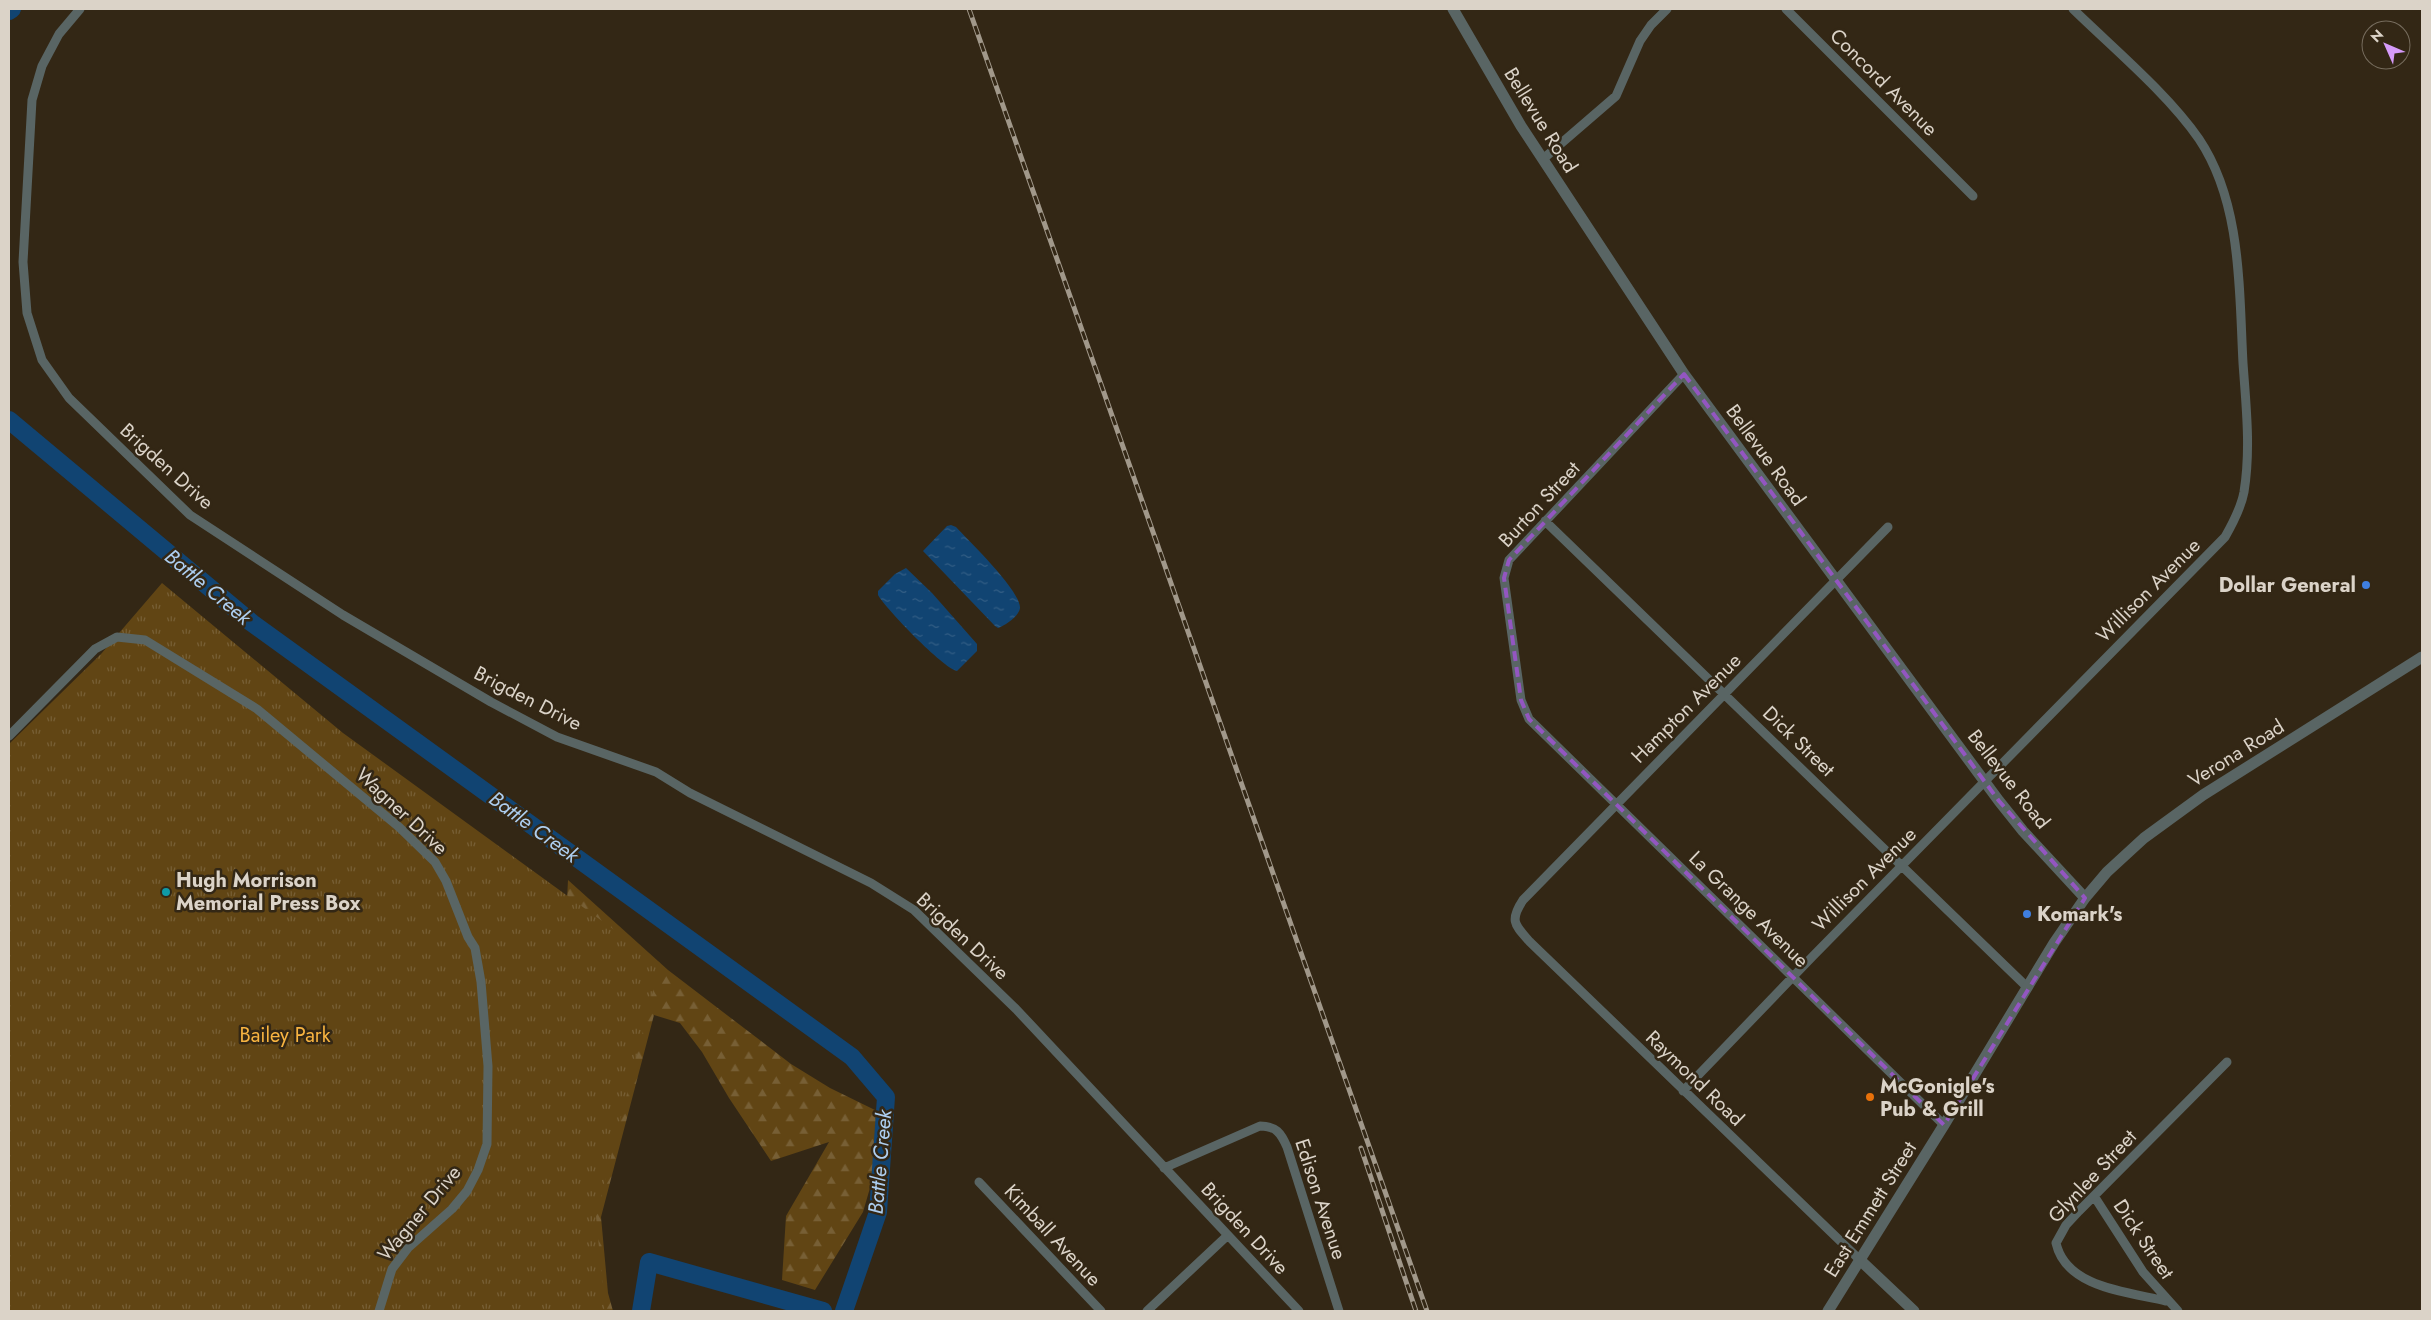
<svg xmlns="http://www.w3.org/2000/svg" width="2431" height="1320" font-family="Jost,sans-serif">
<style>
.forest{fill:url(#forest-firs)}
.park{fill:url(#park-tufts)}
.water{fill:url(#water-ripples)}
.lines{fill:none;stroke-linecap:round;stroke-linejoin:round}
.river{stroke:#114472;stroke-width:18}
.minor{stroke:#596564;stroke-width:9}
.tertiary{stroke:#596564;stroke-width:11}
.rail-casing{stroke:#a1988a;stroke-width:5}
.rail{stroke:#332715;stroke-width:3;stroke-dasharray:9;stroke-linecap:butt}
.marked{fill:none;stroke:#9356c1;stroke-width:4;stroke-dasharray:10 6;stroke-linejoin:round}
.shop-dot{fill:#3f7fe0;stroke:#332715;stroke-width:2}
.culture-dot{fill:#0f9aa8;stroke:#332715;stroke-width:2}
.food-dot{fill:#e8710a;stroke:#332715;stroke-width:2}
.labels{text-anchor:middle;stroke-width:5;stroke-linejoin:round;paint-order:stroke}
.street-label{font-size:20px;fill:#dbd3c8;stroke:#332715}
.poi-label{font-size:20px;font-weight:bold;fill:#dbd3c8;stroke:#332715;text-anchor:start}
.park-label{font-size:20px;fill:#f8b441;stroke:#332715}
.water-label{font-size:21px;font-style:italic;fill:#adcef0;stroke:#332715}
</style>
<defs>
<pattern id="forest-firs" width="22" height="20" patternUnits="userSpaceOnUse" patternTransform="scale(1.25)"><rect width="22" height="20" fill="#614514"/><path d="M5 1l3.5 6h-7zM16 11l3.5 6h-7z" fill="#775f35"/></pattern>
<pattern id="park-tufts" width="24" height="20" patternUnits="userSpaceOnUse" patternTransform="scale(1.25)"><rect width="24" height="20" fill="#614514"/><path d="M3 7l-1-3M5 7V3M7 7l1-3M15 17l-1-3M17 17v-4M19 17l1-3" fill="none" stroke="#775f35"/></pattern>
<pattern id="water-ripples" width="26" height="14" patternUnits="userSpaceOnUse" patternTransform="scale(1.25)"><rect width="26" height="14" fill="#114472"/><path d="M2 4q2-2 4 0t4 0M15 11q2-2 4 0t4 0" fill="none" stroke="#335e85"/></pattern>
</defs>
<rect width="100%" height="100%" fill="#332715"/>
<path class="forest" d="M568,880L668,970L791,1064L830,1088L877,1111L879,1157L863,1212L815,1290L782,1280L786,1216L829,1142L771,1161L729,1098L702,1052L680,1023L654,1015L601,1217L608,1293L613,1311H466L565,941Z"/>
<path class="park" d="M162,583L343,733L660,963L596,1216L605,1311H9V744L101,654Z"/>
<path class="water" d="M951,525L956,527C968,540 1021,591 1020,608C1019,616 1006,625 998,628L995,626L923,551L947,526Z
M906,568L932,593L977,644V651L957,671C943,668 886,609 878,595V591L895,574Z"/>
<g class="lines">
<path class="river" d="M9,11L12,9
M9,420L252,623L852,1057L886,1097L878,1212L844,1311
M641,1311L649,1262L823,1311"/>
<path class="minor" d="M80,9L59,34L42,66L32,100L23,262L27,313L42,360L69,398L190,515L343,615L491,702L557,737L656,772L690,793L871,883L914,910L1016,1009L1299,1311
M1786,9L1973,196
M1543,159L1616,96L1640,41L1651,25L1667,9
M1684,374L1509,560L1504,578L1521,700L1529,719L1944,1125
M1545,521L2027,987
M9,736L95,649L117,637L145,640L257,709L399,827L435,862L446,881L468,937L475,948L481,982L488,1066L487,1144L478,1170L467,1191L452,1209L408,1248L392,1269L379,1311
M1683,1091L1813,956L2225,537C2233,523 2241,508 2244,492C2251,449 2246,406 2243,363C2239,290 2242,203 2199,139C2168,94 2113,48 2073,9
M1164,1168L1260,1126C1276,1126 1281,1133 1287,1147L1339,1311
M979,1182L1101,1311
M2094,1196L2143,1272L2178,1311
M1860,1260L1530,942C1515,925 1509,921 1523,900L1888,527
M2166,1301C2128,1292 2066,1288 2056,1243L2066,1225L2079,1211L2227,1062
M1147,1311L1228,1235"/>
<path class="tertiary" d="M1453,9L1521,126L1684,374L1999,801L2023,831L2085,898
M1860,1260L1914,1311
M1828,1311L1944,1125L2054,943L2085,898L2107,872L2144,838L2203,795L2422,657"/>
<g class="rail-casing">
<path id="rail" d="M969,9L1427,1311
M1361,1148L1416,1311"/>
</g>
<use href="#rail" class="rail"/>
</g>
<path class="marked" d="M1684,374L1999,801L2085,898L1944,1125L1529,719L1521,700L1504,578L1509,560Z"/>
<g class="shop-dot">
<circle cx="2366" cy="585" r="5"/>
<circle cx="2027" cy="914" r="5"/>
</g>
<circle class="culture-dot" cx="166" cy="892" r="5"/>
<circle class="food-dot" cx="1870" cy="1097" r="5"/>
<g class="labels">
<g class="street-label">
<text transform="translate(1884 82) rotate(45)" y="7">Concord Avenue</text>
<text transform="translate(1541 120) rotate(58)" y="7">Bellevue Road</text>
<text transform="translate(1766 455) rotate(54)" y="7">Bellevue Road</text>
<text transform="translate(167 466) rotate(42)" y="7">Brigden Drive</text>
<text transform="translate(1539 504) rotate(-47)" y="7">Burton Street</text>
<text transform="translate(2148 590) rotate(-45)" y="7">Willison Avenue</text>
<text transform="translate(528 698) rotate(27)" y="7">Brigden Drive</text>
<text transform="translate(1686 708) rotate(-45)" y="7">Hampton Avenue</text>
<text transform="translate(1799 741) rotate(44)" y="7">Dick Street</text>
<text transform="translate(2236 753) rotate(-32)" y="7">Verona Road</text>
<text transform="translate(2009 779) rotate(52)" y="7">Bellevue Road</text>
<text transform="translate(402 811) rotate(43)" y="7">Wagner Drive</text>
<text transform="translate(1864 879) rotate(-45)" y="7">Willison Avenue</text>
<text transform="translate(1749 909) rotate(44)" y="7">La Grange Avenue</text>
<text transform="translate(963 936) rotate(43)" y="7">Brigden Drive</text>
<text transform="translate(1695 1078) rotate(44)" y="7">Raymond Road</text>
<text transform="translate(2092 1176) rotate(-47)" y="7">Glynlee Street</text>
<text transform="translate(1321 1199) rotate(72)" y="7">Edison Avenue</text>
<text transform="translate(1870 1209) rotate(-58)" y="7">East Emmett Street</text>
<text transform="translate(419 1213) rotate(-50)" y="7">Wagner Drive</text>
<text transform="translate(1245 1228) rotate(47)" y="7">Brigden Drive</text>
<text transform="translate(1053 1235) rotate(47)" y="7">Kimball Avenue</text>
<text transform="translate(2144 1239) rotate(56)" y="7">Dick Street</text>
</g>
<g class="poi-label">
<text x="2356" y="592" text-anchor="end">Dollar General</text>
<text x="176" y="887">Hugh Morrison<tspan x="176" dy="23">Memorial Press Box</tspan></text>
<text x="2037" y="921">Komark's</text>
<text x="1880" y="1093">McGonigle's<tspan x="1880" dy="23">Pub &amp; Grill</tspan></text>
</g>
<g class="park-label">
<text x="285" y="1042">Bailey Park</text>
</g>
<g class="water-label">
<text transform="translate(208 587) rotate(40)" y="7">Battle Creek</text>
<text transform="translate(534 827) rotate(36)" y="7">Battle Creek</text>
<text transform="translate(880 1162) rotate(-85)" y="7">Battle Creek</text>
</g>
</g>
<rect width="2431" height="1320" fill="none" stroke="#dbd3c8" stroke-width="20"/>
<g transform="translate(2386 45) rotate(315)"><circle r="24" fill="#332715" stroke="#766c5d"/>
<path d="M0-4L9 19L0 12L-9 19Z" fill="#d69bfa"/>
<text y="-8" font-size="14" font-weight="bold" text-anchor="middle" fill="#dbd3c8">N</text>
</g>
</svg>
